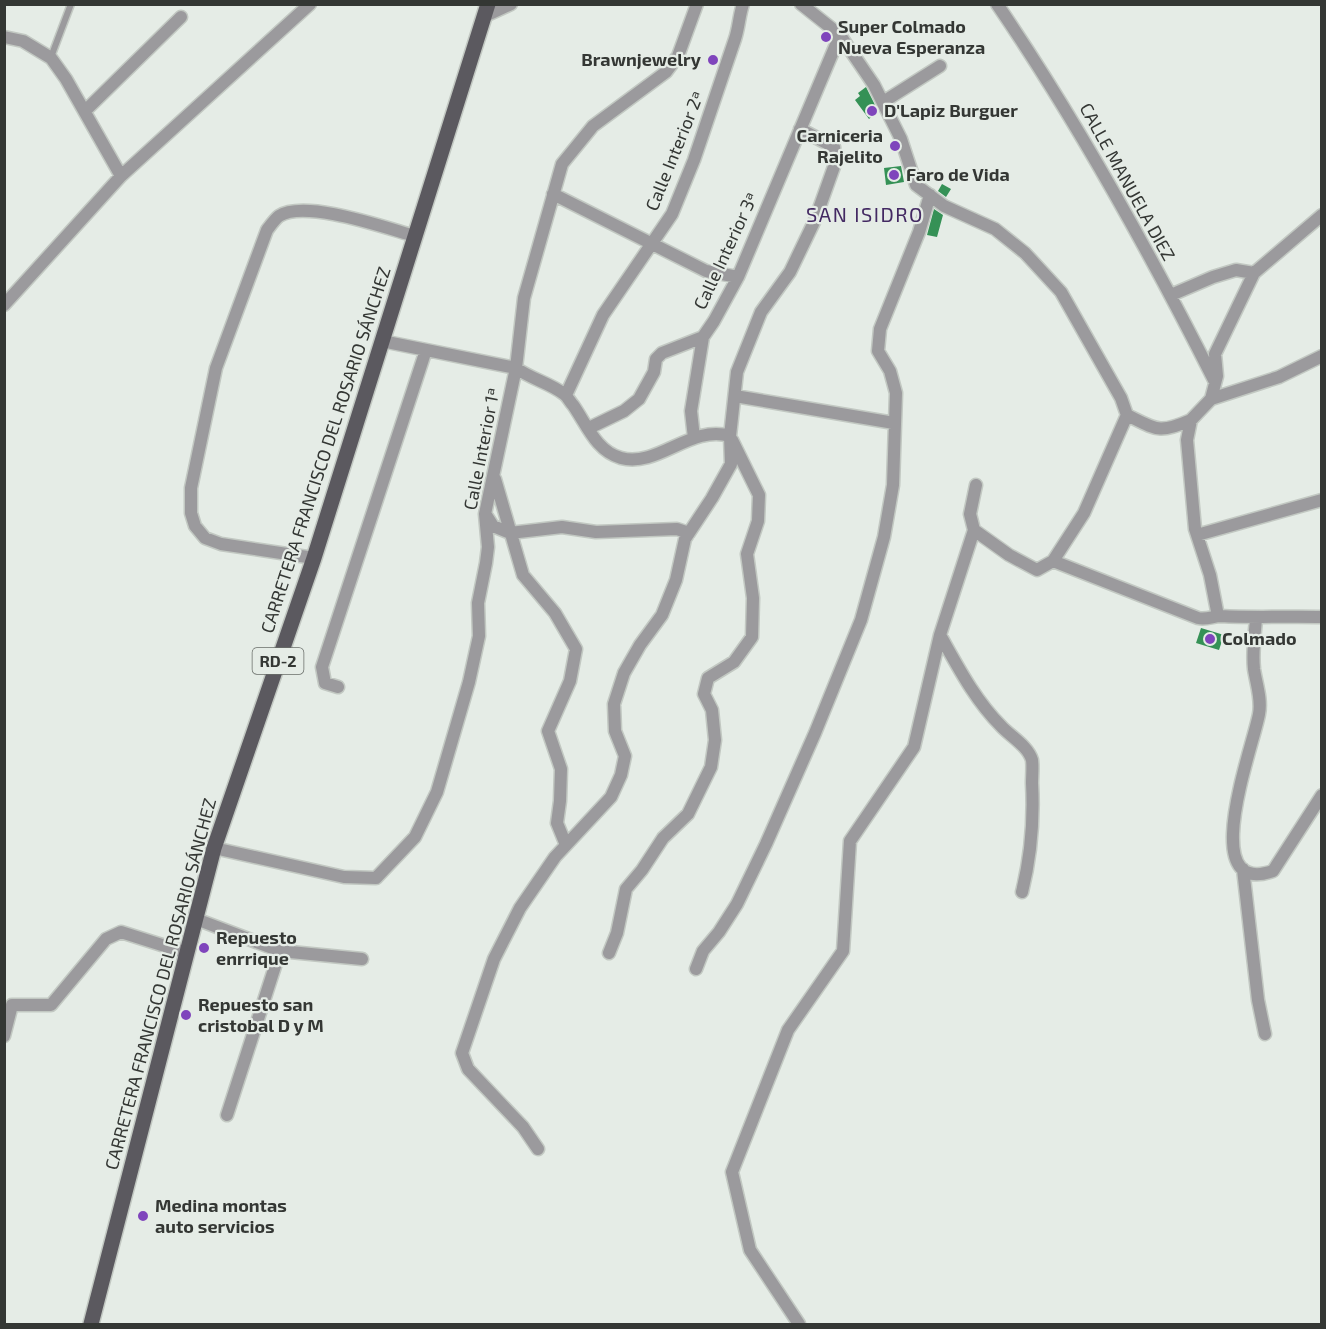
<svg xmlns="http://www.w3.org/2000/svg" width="1326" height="1329" font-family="'Exo 2',sans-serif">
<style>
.building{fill:#359156}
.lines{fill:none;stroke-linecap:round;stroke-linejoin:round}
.service-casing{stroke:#c2c8c2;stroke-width:9}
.minor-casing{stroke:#c2c8c2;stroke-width:15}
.primary-casing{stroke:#c2c8c2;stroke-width:18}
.service{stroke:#9b9a9d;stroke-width:6}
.minor{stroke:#9b9a9d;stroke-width:12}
.primary{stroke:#5b595f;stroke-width:15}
.poi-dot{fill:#7f45bc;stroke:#e5ece6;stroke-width:2}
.labels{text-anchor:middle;stroke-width:4.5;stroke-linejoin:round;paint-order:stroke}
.shield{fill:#e5ece6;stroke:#696d69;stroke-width:1.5}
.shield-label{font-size:16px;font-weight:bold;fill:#343734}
.poi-label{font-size:18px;font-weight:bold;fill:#343734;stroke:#e5ece6;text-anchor:start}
.street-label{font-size:18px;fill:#343734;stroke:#e5ece6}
.neighbourhood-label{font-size:20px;letter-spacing:1.5px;fill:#432962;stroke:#e5ece6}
</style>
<rect width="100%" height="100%" fill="#e5ece6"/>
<path class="building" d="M866,87L878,111L869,119L855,100L860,96L858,93Z
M901,166L904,182L886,185L884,168Z
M942,184L951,189L946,197L938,191Z
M934,209L943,215L937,237L927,235Z
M1201,628L1224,635L1219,650L1196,643Z"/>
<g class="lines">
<g class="service-casing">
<path id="service" d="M51,57L71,4"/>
</g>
<g class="minor-casing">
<path id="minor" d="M801,4L840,35L874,85L901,139L916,185L944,206L995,229L1025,253L1061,292L1121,398L1127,415L1084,513L1053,561L1037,570L1009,555L974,530L970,514L976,485
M997,4C1079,124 1149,251 1214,380
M485,16L511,4
M4,37L23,41L51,58L66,79L121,176
M883,102L940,66
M85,111L181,17
M553,194L706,271L738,277
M1171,295L1213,277L1236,270L1254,273
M4,305L121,176L310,4
M382,341L516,368C531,379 550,383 564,394C568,397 570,402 573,405C587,425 596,451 621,458C658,468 691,424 730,436
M566,395L603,315L672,214L694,160L735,39C739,27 739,16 743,4
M735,396L894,423
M1211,399L1279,377L1322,356
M1127,415C1157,430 1159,434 1191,420
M589,428L624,411L639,399L654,372L656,359L662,353L703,337L714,321L738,277L840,35
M694,438L691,411L703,337
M495,479L523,575L555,613L576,649L570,681L548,731L561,769L560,801L557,823L566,845
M486,515L493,526L510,533L562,527L596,532L677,529L689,533
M1197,535L1322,500
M314,558L221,544L205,538L195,526L191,513V488L216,368L267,230C270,226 275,219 279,216C305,199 386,228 415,236
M1053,561L1198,618C1207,620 1213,616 1221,616C1255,618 1288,616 1322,617
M1218,616L1210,575L1195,529L1187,440L1191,420L1211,399L1217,376L1215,354L1254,273L1322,215
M1256,618C1255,634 1252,652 1254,669C1256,683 1262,699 1259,714C1254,744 1195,898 1273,871L1322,795
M940,635C958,667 975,700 1001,726C1010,736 1028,746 1032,760C1033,767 1032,776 1032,783C1034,819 1031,856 1022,892
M338,687L325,683L322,667L426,350
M214,848L344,877L376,878L415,837L437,792L469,682L479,636L478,603L486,563L488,547L485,514L516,368L524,298L562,164L593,126L666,72L678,56L697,4
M1243,869L1258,1000L1265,1034
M196,919L280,951L362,959
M609,953L617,933L626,889L642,870L663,838L688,814L711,767L715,740L712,710L704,694L708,678L734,662L752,637L753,598L747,554L758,521L759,495L732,440
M696,969L703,951L719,932L737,904L766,844L815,733L861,620L884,537L893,485L896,393L890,371L878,351L880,329L919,232L930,195
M4,1036L12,1005H51L106,939L121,932L187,953
M227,1115L280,951
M538,1149L523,1127L468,1069L462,1053L494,959L520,908L555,857L611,797L621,775L625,756L615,731L614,704L624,673L640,645L662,615L676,580L685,539L712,498L731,464L730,436L737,372L761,312L790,272L815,220L836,161L834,147L800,129
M799,1324L750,1250L732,1172L788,1030L843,951L850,841L914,747L940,635L974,530"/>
</g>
<g class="primary-casing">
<path id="primary" d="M91,1324L214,848L314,558L488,4"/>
</g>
<use href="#service" class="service"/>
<use href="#minor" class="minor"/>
<use href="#primary" class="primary"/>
</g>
<g class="poi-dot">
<circle cx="826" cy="37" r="6"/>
<circle cx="713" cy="60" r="6"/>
<circle cx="872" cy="111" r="6"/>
<circle cx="895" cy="146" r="6"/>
<circle cx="894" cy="175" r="6"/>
<circle cx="1210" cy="639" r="6"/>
<circle cx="204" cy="948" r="6"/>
<circle cx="186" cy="1015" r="6"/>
<circle cx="143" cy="1216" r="6"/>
</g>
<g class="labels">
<rect class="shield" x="252.5" y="648" width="51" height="26" rx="4.5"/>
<g class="shield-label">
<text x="278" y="667">RD-2</text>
</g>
<g class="poi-label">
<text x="838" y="33">Super Colmado<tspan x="838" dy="21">Nueva Esperanza</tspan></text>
<text x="701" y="66" text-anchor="end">Brawnjewelry</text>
<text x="884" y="117">D'Lapiz Burguer</text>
<text x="883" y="142" text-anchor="end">Carniceria<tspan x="883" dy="21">Rajelito</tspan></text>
<text x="906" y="181">Faro de Vida</text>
<text x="1222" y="645">Colmado</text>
<text x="216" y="944">Repuesto<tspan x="216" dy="21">enrrique</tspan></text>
<text x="198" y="1011">Repuesto san<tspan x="198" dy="21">cristobal D y M</tspan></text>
<text x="155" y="1212">Medina montas<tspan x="155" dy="21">auto servicios</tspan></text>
</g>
<g class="street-label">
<text transform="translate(675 151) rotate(-68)" y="6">Calle Interior 2ª</text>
<text transform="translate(1127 182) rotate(61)" y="6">CALLE MANUELA DIEZ</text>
<text transform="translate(726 251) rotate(-65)" y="6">Calle Interior 3ª</text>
<text transform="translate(482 449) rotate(-79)" y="6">Calle Interior 1ª</text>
<text transform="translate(326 450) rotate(-72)" y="6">CARRETERA FRANCISCO DEL ROSARIO SÁNCHEZ</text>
<text transform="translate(161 984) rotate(-75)" y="6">CARRETERA FRANCISCO DEL ROSARIO SÁNCHEZ</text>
</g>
<g class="neighbourhood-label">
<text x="865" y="222">SAN ISIDRO</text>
</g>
</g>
<rect width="1326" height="1329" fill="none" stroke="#343734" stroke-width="12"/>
</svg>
